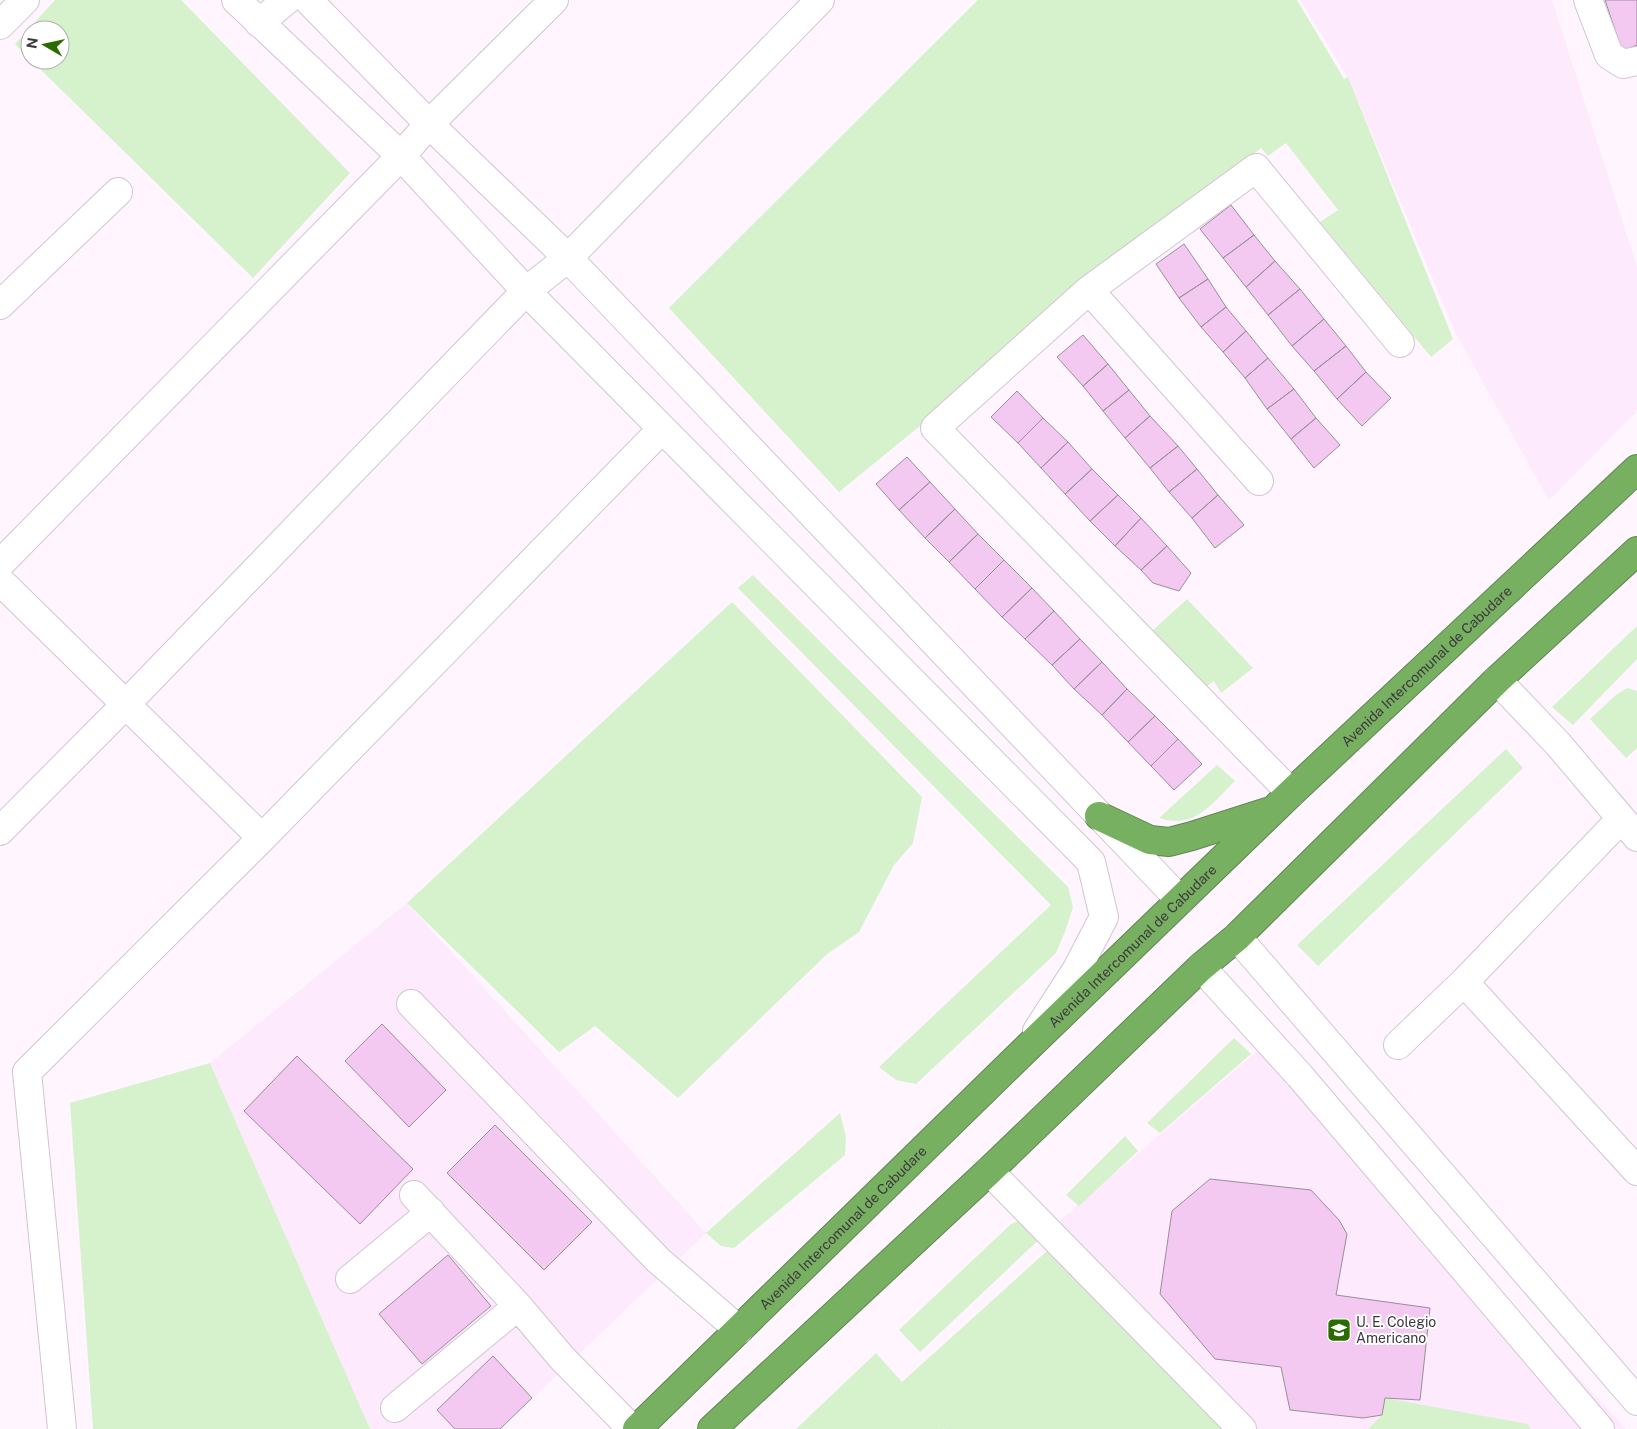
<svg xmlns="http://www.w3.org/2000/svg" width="1637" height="1429" font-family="'Public Sans',sans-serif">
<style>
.built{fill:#fdeafc}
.green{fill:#d6f2cc}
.building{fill:#f3c8f1;stroke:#9a8e99}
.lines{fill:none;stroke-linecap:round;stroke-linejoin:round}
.minor-casing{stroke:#d2c5d1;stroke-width:30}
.highway-casing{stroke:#628654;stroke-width:30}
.minor{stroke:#fff;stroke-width:28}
.highway{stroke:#76b060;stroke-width:28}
.labels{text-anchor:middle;stroke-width:4;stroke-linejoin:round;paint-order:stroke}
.street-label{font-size:14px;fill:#3d383d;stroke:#fff}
.poi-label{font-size:14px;fill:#3d383d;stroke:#fff;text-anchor:start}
</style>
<rect width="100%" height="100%" fill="#fff5fe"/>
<path class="built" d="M1300,0H1552L1637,267V411L1549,500L1456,334L1348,77Z
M407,903L706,1233L500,1429H370L210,1063Z
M1269,1041L1626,1429H1240L1048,1231Z"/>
<path class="green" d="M55,0H181L350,173L253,278L31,60H60V30H30V59L15,44Z
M978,0H1297L1344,79L1348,77L1453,339L1431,357L1320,222L1338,210L1286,143L1268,156L1261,148L839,492L669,308Z
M753,575L1068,887L1073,907L1066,929L1056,953L916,1084L896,1080L879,1067L1051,905L738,588Z
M1187,599L1253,668L1221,693L1214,681L1203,689L1150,633Z
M732,602L922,797L913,843L894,865L859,932L826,955L678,1098L595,1026L559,1052L407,903Z
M1637,626V659L1573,725L1552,707Z
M1627,688L1637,691V748L1626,758L1590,719L1616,695Z
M1506,749L1523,768L1318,966L1297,945Z
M1217,765L1235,781C1211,804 1195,830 1159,818Z
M1234,1038L1251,1054L1160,1133L1147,1123Z
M210,1063L370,1429H93L70,1103Z
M840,1113L846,1137L845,1155L734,1248L721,1246L706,1233Z
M1125,1136L1138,1151L1079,1206L1066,1195Z
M1021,1220L1048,1231L920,1352L899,1330L1011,1224Z
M1058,1241L1238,1429H945L942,1426L944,1429H796L876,1353L902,1382Z
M1385,1398L1527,1424L1531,1429H1368L1382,1415Z"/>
<path class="building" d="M1605,0H1637V45L1622,51Z
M1231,205L1254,235L1223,258L1200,229Z
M1254,235L1275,261L1246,287L1223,258Z
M1184,244L1208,279L1179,298L1156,264Z
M1275,261L1300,289L1268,315L1246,287Z
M1208,279L1226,307L1201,327L1179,298Z
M1300,289L1324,319L1292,346L1268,315Z
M1226,307L1246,331L1223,352L1201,327Z
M1324,319L1346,346L1314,371L1292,346Z
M1246,331L1268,358L1245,378L1223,352Z
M1083,335L1108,364L1083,386L1057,357Z
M1346,346L1366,372L1337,399L1314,371Z
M1268,358L1294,389L1267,409L1245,378Z
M1108,364L1129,390L1103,411L1083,386Z
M1366,372L1391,398L1362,426L1337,399Z
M1294,389L1316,418L1291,439L1267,409Z
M1129,390L1150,416L1125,438L1103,411Z
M1017,391L1043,418L1018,443L991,417Z
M1150,416L1178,446L1150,468L1125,438Z
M1043,418L1068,442L1041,468L1018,443Z
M1316,418L1340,445L1314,468L1291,439Z
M1068,442L1092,469L1065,494L1041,468Z
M1178,446L1197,469L1169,492L1150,468Z
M907,457L930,482L899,510L876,484Z
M1092,469L1118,495L1090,521L1065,494Z
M1197,469L1218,495L1192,518L1169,492Z
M930,482L955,509L925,538L899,510Z
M1118,495L1141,518L1115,546L1090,521Z
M1218,495L1244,525L1215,548L1192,518Z
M955,509L978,534L949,562L925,538Z
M1141,518L1167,546L1141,570L1115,546Z
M978,534L1004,560L975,589L949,562Z
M1167,546L1191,573L1179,591L1153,583L1141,570Z
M1004,560L1032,588L1002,617L975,589Z
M1032,588L1054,611L1025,639L1002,617Z
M1054,611L1080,639L1052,665L1025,639Z
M1080,639L1102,662L1074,689L1052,665Z
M1102,662L1127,689L1102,715L1074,689Z
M1127,689L1155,716L1128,742L1102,715Z
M1155,716L1178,739L1151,766L1128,742Z
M1178,739L1202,764L1174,790L1151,766Z
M382,1024L446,1090L409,1127L345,1061Z
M297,1056L413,1169L360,1224L244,1111Z
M495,1125L592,1222L544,1270L447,1173Z
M1210,1179L1311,1190L1339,1220L1347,1234L1336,1295L1430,1308L1420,1400L1385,1398L1382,1415L1363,1418L1290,1410L1281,1367L1215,1359L1160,1294L1172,1211Z
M448,1255L491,1306L422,1364L379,1314Z
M493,1356L532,1398L500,1429H455L437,1410Z"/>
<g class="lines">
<g class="minor-casing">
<path id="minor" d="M236,0L401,156L526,291L1091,862L1104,917L1077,969L1037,1031
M308,0L429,124L568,258L1180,900
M1588,0L1609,55L1623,64L1637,61
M259,23L287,0
M0,25L25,0
M1089,290L1259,481
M0,305L118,192
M0,564L401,156L429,124L554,0
M0,581L262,838
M1497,680L1558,744L1637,837
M1291,793L935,428L1089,290L1256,168L1400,343
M0,831L125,705L526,291L568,258L820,0
M1237,937L1637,1401
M1201,967L1300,1076L1600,1429
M1464,982L1637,1171
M411,1004L658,1260L739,1330
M1398,1045L1464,982L1621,819
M989,1171L1242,1429
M414,1195L518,1306L562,1358L632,1429
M350,1279L431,1212
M395,1408L518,1306
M62,1429L27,1072L262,838L662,429"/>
</g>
<g class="highway-casing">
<g id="highway">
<path d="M1099,816L1150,840L1169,842L1192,836L1267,812"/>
<path id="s1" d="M637,1429L1025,1050L1291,793L1637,469"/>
<path d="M712,1429L989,1171L1201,967L1237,937L1497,680L1637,551"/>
</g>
</g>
<use href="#minor" class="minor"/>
<use href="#highway" class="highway"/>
</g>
<defs>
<g id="school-square" transform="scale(1.25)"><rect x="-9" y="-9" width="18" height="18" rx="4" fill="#2b6c00" stroke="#fff"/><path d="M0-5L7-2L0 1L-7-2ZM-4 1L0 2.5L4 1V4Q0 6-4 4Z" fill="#fff"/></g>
</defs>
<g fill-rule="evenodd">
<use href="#school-square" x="1339" y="1330"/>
</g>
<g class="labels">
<g class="street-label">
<text dy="5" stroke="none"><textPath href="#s1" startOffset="1098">Avenida Intercomunal de Cabudare</textPath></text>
<text dy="5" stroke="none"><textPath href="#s1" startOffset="692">Avenida Intercomunal de Cabudare</textPath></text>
<text dy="5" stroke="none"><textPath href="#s1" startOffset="288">Avenida Intercomunal de Cabudare</textPath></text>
</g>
<g class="poi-label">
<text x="1356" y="1327">U. E. Colegio<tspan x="1356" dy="16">Americano</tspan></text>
</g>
</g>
<g transform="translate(45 45) rotate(279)"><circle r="24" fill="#ffffff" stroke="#b1afb1"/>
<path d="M0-4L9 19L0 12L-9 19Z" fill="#2b6c00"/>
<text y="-8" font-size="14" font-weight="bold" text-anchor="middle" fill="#3d383d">N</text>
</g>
</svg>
